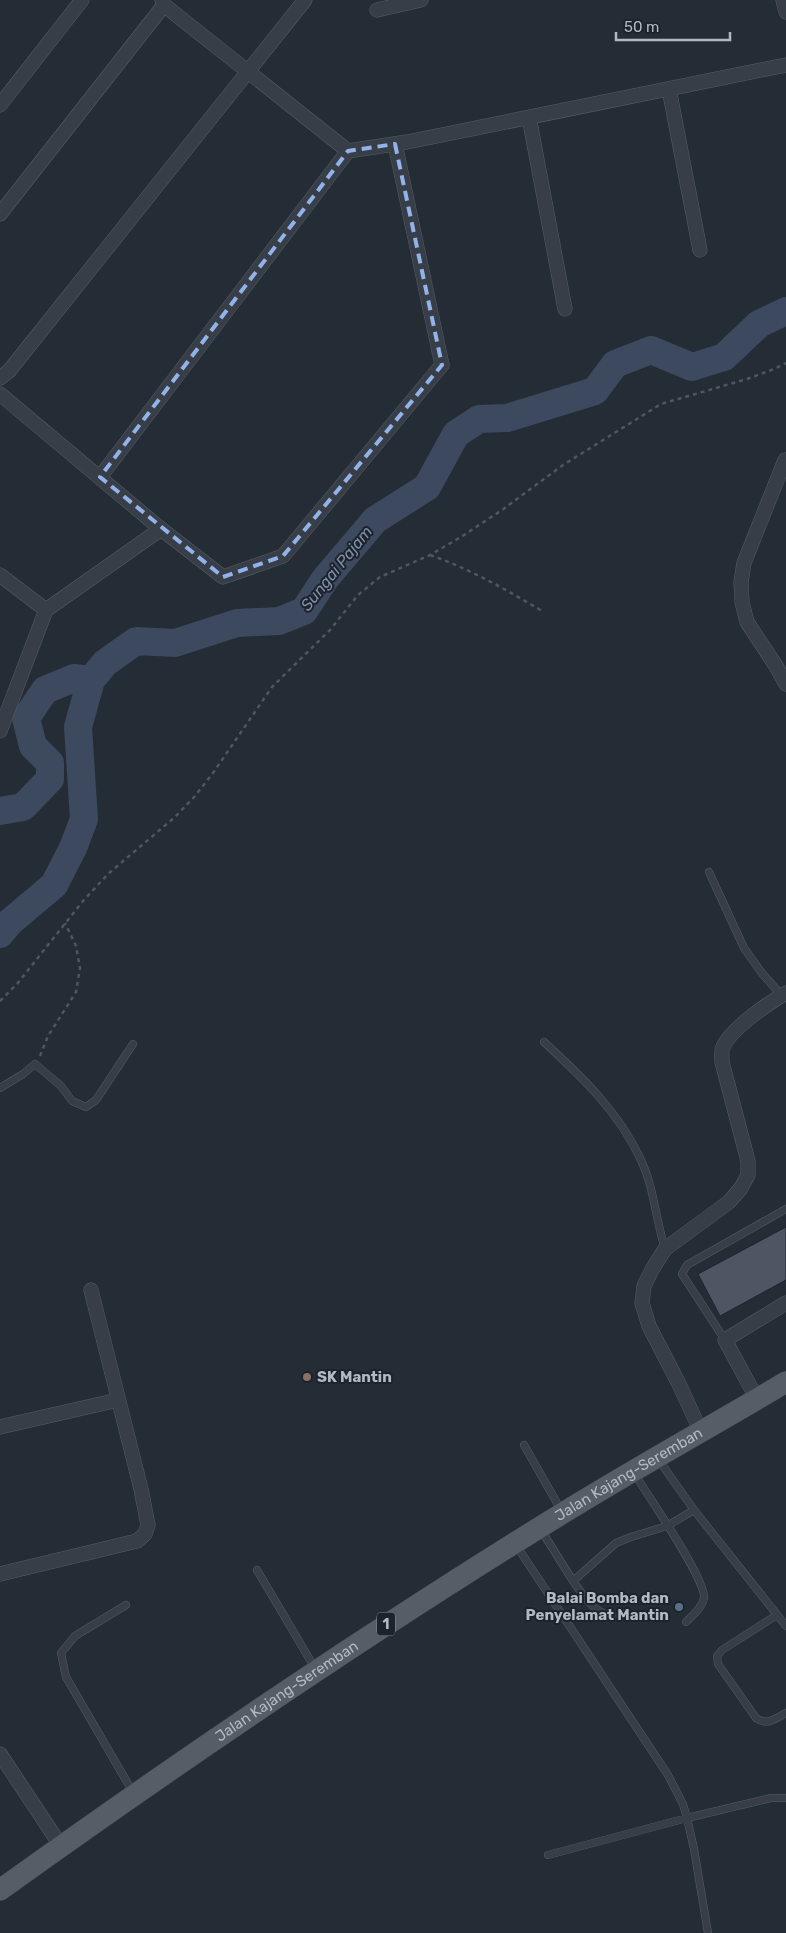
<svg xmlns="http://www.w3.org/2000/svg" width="786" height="1933" font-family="Rubik,sans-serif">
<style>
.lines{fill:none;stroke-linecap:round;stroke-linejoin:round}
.river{stroke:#3c495e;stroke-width:28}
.building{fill:#4d5662;stroke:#1f252e}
.service-casing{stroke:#565c65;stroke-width:8}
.minor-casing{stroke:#565c65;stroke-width:15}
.primary-casing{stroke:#414750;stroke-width:22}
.path{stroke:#4b595c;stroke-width:2.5;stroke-dasharray:4 4;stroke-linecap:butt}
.service{stroke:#383e47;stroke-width:7}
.minor{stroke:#383e47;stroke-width:14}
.primary{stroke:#565d67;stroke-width:21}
.marked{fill:none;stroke:#92b3e9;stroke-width:4;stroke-dasharray:10 6;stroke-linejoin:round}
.education-dot{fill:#8d6e63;stroke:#1d232c;stroke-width:2}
.service-dot{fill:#5c6f8a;stroke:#1d232c;stroke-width:2}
.labels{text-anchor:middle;stroke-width:4;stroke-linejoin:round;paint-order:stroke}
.shield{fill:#1d232c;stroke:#868c96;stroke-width:1}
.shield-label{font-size:14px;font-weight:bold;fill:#b3b9c3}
.poi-label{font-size:15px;font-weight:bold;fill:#b3b9c3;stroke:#1d232c;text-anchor:start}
.street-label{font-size:15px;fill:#b3b9c3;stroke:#1d232c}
.water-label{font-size:16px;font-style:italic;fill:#7e8fa8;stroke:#1d232c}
</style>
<rect width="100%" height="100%" fill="#242c36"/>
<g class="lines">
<path class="river" d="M0,811L23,807L50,779V763L33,746L26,718L45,690L74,678L91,680
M0,934L10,922L54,885L73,848L84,819L78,727L91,680L105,663L136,641L175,643L237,623L279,621L304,611L325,579L375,520L427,487L456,434L479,419L507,418L595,391L615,364L651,350L692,367L724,357L759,324L786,311"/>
</g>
<path class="building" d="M786,1227V1280L720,1316L698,1274Z"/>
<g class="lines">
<g class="service-casing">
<path id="service" d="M709,872L744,948L761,972L782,996
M544,1042C582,1077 619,1112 641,1160C654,1188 656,1220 665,1249
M0,1088L23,1074L35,1064L61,1086L72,1101L86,1107L96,1100L133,1044
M725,1340L682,1274L687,1265L786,1209
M524,1445L561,1510
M658,1459L694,1510L786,1626
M634,1473C647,1494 706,1579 704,1598C702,1608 692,1616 686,1622
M541,1530L573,1581L616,1543L631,1537L667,1526L694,1510
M516,1545L668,1775L683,1804L687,1818L694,1849L708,1933
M257,1570L316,1670
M573,1581C584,1596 593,1613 613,1616
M126,1605L75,1636L61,1653L66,1677L134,1794
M777,1615L722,1650L717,1656L718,1664L756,1718C767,1726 775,1719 786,1713
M548,1855L687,1818L771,1798H786"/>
</g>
<g class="minor-casing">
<path id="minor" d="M162,0L164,5L348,151L407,142L786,65
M783,0L786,12
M377,10L421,0
M669,89L700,250
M0,105L82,0
M529,117L565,309
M0,214L164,5
M0,378L9,371L305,0
M0,394L161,529L223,577L283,556L442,365L395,144
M785,460L744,563L741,582L742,602L747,622L776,666L786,684
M100,477L348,151
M0,575L46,610
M0,731L46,610L161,529
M757,1399L725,1340L786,1303
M0,1427L118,1400
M701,1432L679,1384L649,1326L642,1303L644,1286L653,1268L665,1249L729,1202L741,1188L748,1175V1161L722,1062C722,1057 721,1051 723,1047C731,1029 768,1003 786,993
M0,1574L137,1541L145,1534L148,1525L141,1489L91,1290
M0,1754L61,1846"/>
</g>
<g class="primary-casing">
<g id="primary">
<path id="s1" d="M0,1890C184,1758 371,1631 563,1513C636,1468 712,1426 786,1382"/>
</g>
</g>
<path class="path" d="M430,555C470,569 505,589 542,611
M0,1001L17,984L83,901L108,874L175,817L195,796L213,773L272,687L330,630L358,595L380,577L430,555L461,537L502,510L563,465L661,404L747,379L774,369L786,363
M40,1056L48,1036L76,992L80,968L76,946L65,923"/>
<use href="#service" class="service"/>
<use href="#minor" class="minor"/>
<use href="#primary" class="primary"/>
</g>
<path class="marked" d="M395,144L442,365L283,556L223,577L100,477L348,151Z"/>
<circle class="education-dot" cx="307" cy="1377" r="5"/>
<circle class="service-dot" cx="679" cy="1607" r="5"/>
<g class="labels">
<rect class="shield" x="377" y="1612.5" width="18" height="23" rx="4"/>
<g class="shield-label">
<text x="386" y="1629">1</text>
</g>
<g class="poi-label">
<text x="317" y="1382">SK Mantin</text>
<text x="669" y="1603" text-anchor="end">Balai Bomba dan<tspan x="669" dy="17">Penyelamat Mantin</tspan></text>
</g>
<g class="street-label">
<text dy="5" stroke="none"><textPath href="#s1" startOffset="754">Jalan Kajang-Seremban</textPath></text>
<text dy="5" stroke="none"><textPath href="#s1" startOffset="349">Jalan Kajang-Seremban</textPath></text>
</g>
<g class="water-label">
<text transform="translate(336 568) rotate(-51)" y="6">Sungai Pajam</text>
</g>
</g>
<path d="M616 32v8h114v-8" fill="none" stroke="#b3b9c3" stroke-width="2.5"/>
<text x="624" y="32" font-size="15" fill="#b3b9c3" stroke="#1d232c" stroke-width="4" paint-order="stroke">50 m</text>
</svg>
